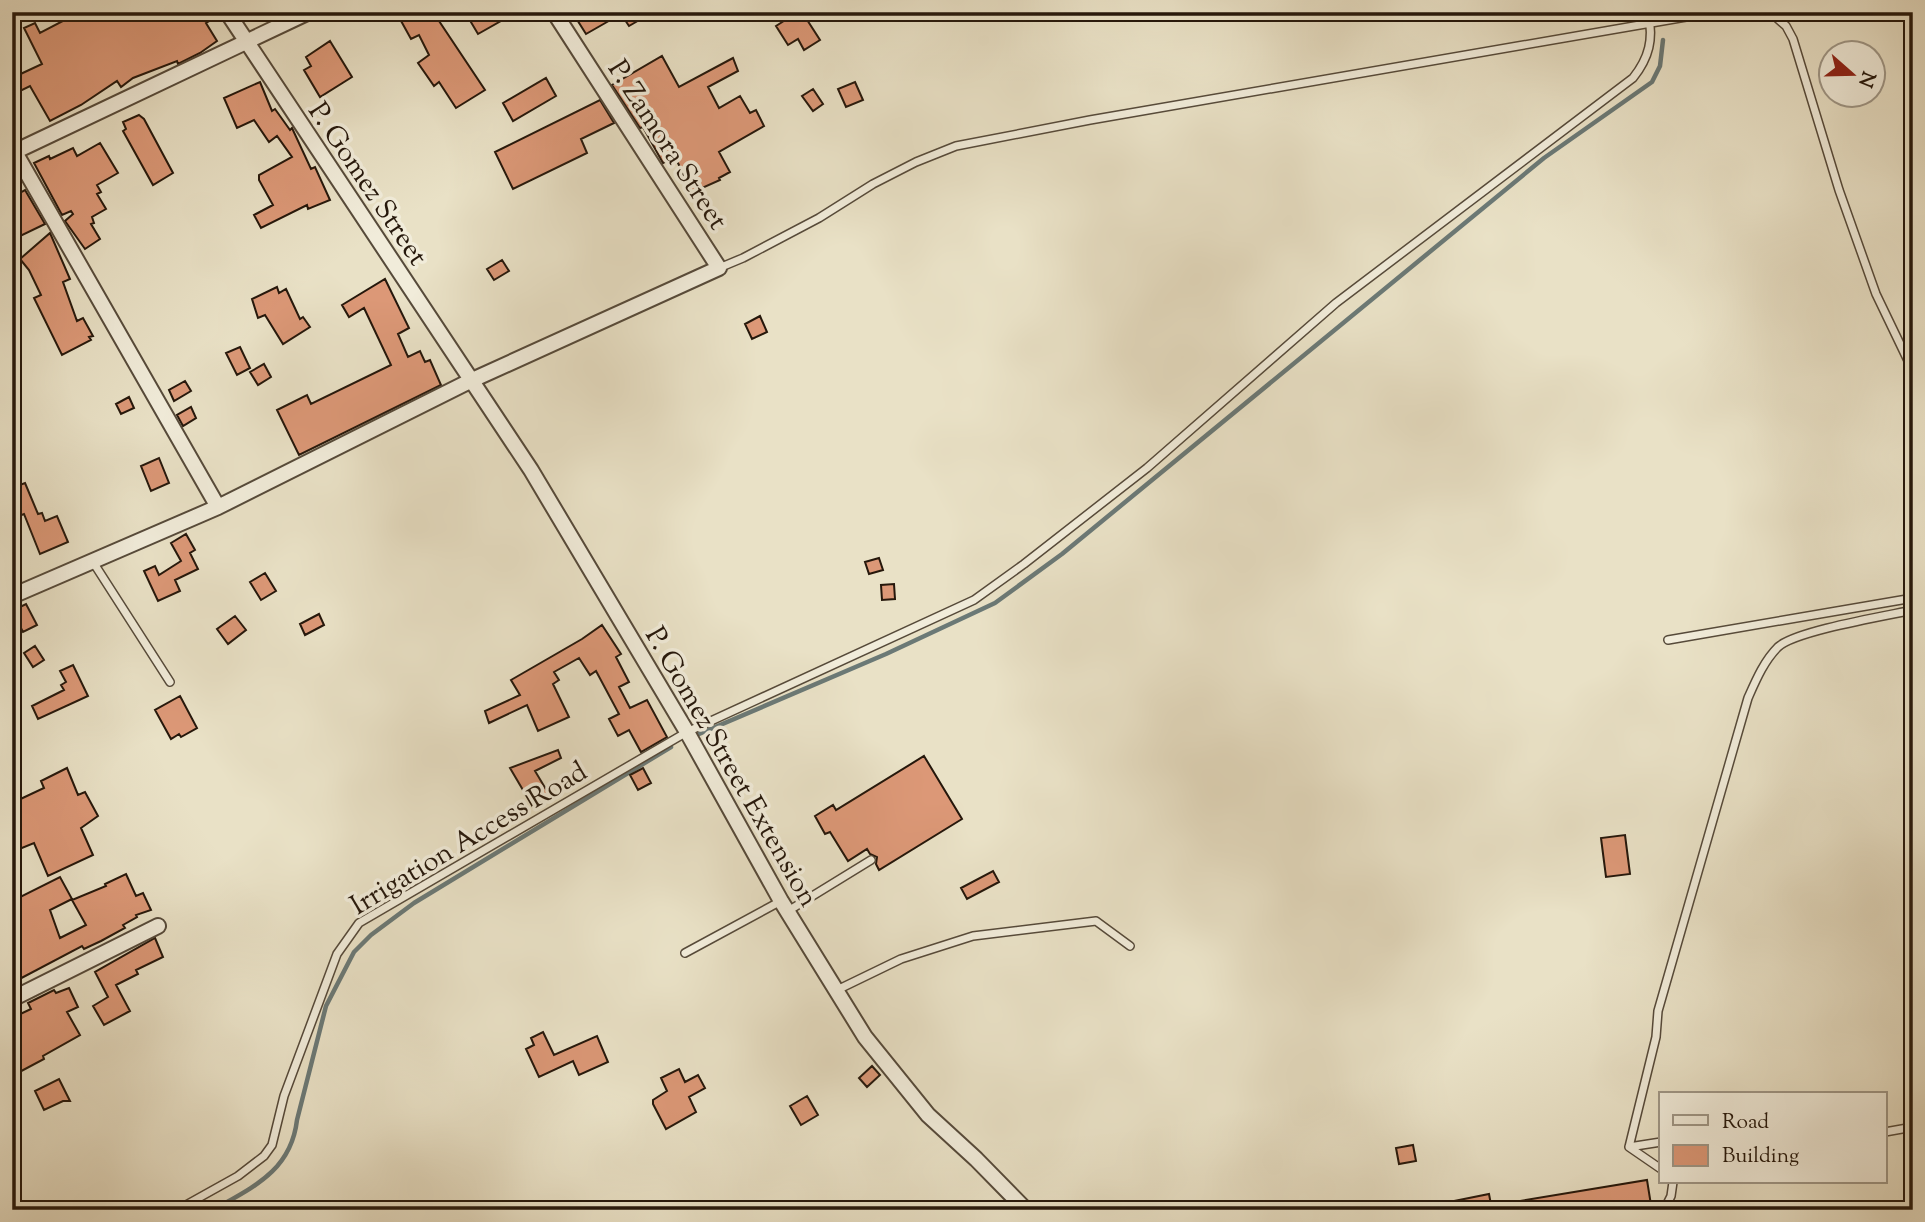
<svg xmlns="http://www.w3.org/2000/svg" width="1925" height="1222" font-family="'Sorts Mill Goudy',serif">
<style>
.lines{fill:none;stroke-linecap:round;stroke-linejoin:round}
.stream{stroke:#6b7976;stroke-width:4.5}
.building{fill:#dc9877;stroke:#25170b;stroke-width:2}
.lane-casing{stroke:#564a3a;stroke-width:10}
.street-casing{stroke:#564a3a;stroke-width:18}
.lane{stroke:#f1ecda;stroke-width:7}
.street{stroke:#f1ecda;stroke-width:14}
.labels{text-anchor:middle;stroke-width:7;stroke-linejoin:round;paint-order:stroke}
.street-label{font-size:28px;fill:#25170b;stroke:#f1ecda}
</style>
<rect width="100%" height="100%" fill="#e9e1c6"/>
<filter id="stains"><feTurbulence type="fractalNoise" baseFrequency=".00286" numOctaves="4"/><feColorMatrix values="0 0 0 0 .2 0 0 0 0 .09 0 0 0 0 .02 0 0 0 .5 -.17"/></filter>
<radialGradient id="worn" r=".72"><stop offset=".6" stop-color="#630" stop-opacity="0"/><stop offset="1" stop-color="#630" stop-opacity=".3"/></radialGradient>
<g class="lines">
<path class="stream" d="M699,734L886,654L995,603L1062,554L1544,158L1652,82L1660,66L1663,40
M213,1210C253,1187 291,1171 297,1120L326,1006L354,952L371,935L414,903L671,747"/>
</g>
<path class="building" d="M80,12H217L218,16L206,23L217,41L200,53L178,64L177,61L133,78L121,87L117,81L81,105L50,121L30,86L12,95V78L42,64L24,28L35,23L40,33Z
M411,12H433L485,90L456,108L439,82L434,86L418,63L429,55L419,35L411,39L400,19Z
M465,12H517L478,34Z
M586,12H653L629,26L621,14L586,34L576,18Z
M798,12H802L820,40L804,50L798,39L788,45L776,26Z
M330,41L352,77L320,97L304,70L311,66L306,57Z
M662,56L679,87L733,58L738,71L708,87L719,108L740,96L750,113L756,110L764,126L719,152L730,172L719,178L720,180L691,193L675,156L663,163L643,127L640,128L612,85Z
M546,78L556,96L513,121L503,103Z
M260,82L272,111L275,109L290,130L292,128L311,169L315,167L330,200L308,209L307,205L261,228L254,215L273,205L259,180V175L292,157L277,136L269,142L254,120L237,128L224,98Z
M855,82L863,100L846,107L838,89Z
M813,89L823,104L813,111L802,96Z
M600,100L614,123L581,139L587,153L513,189L495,152Z
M139,115L144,119L173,173L153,185L123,131L126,129L123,122Z
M100,143L118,173L97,185L101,192L97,194L106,209L92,217L94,223L91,224L100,239L85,249L65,221L73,214L71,211L62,215L34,163L49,156L50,159L73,148L77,156Z
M25,190L45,224L12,240V197Z
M50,233L70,279L63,282L77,321L83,318L93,336L89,337L91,340L62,355L34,298L41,295L29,270L20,259Z
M502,260L509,271L494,280L487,269Z
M385,279L409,328L398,334L408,357L420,351L425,362L430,360L441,385L299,455L277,410L307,395L311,404L391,365L364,308L349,317L342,305Z
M277,287L279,293L286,289L300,319L303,317L310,327L283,344L265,315L258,318L252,299Z
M760,316L767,332L752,339L745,324Z
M240,347L250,368L237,375L226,353Z
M264,364L271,377L258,385L250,372Z
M185,381L191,391L174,401L169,390Z
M129,397L134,408L121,414L116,404Z
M191,407L196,418L183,426L177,415Z
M159,458L169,483L151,491L141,466Z
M25,483L38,514L42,513L45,521L57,516L68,542L40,554L24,514L19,516L12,499V488Z
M186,534L195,550L190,553L198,569L175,580L180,591L158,601L144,571L155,566L159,575L181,561L171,543Z
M879,558L883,570L869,574L865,562Z
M265,573L276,591L261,600L250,582Z
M894,584L895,599L882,600L881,585Z
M26,604L37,625L23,632L12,611Z
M319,614L324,625L305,635L300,624Z
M235,616L246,630L228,644L217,629Z
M602,625L621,654L616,657L629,682L619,687L630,708L647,700L667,737L641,752L629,730L618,736L609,719L619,714L596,671L590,675L579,658L554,672L559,680L553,684L569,717L538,731L527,705L489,723L485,711L520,695L511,680L582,639Z
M35,646L44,660L33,667L24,653Z
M73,665L88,696L38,719L32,706L64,690L61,685L66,682L60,671Z
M180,696L197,728L181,737L179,734L171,739L155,710Z
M558,750L561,758L535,771L550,796L533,807L510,768Z
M924,756L962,819L879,870L876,864L877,857L870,854L867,849L848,861L830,832L825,834L815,816L833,805L836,810Z
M67,768L78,795L85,792L98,816L81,828L93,855L48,876L34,843L12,852V803L44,788L41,781Z
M643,768L651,783L638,790L630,775Z
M1625,835L1630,874L1606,877L1601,838Z
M993,871L999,882L967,899L961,888Z
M126,874L136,896L143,893L151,910L136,915L137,917L123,925L125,928L101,941L84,949L82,946L12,983V901L60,877L72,899L50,910L60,938L86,925L72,900L106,886L105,884Z
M155,938L163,957L136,970L138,974L116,985L130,1011L104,1025L93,1006L108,997L95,972Z
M69,988L78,1007L67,1012L80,1035L43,1056L44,1059L12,1076V1018L31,1009L28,1003L54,990L56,993Z
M543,1032L554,1055L597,1036L608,1062L579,1075L573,1061L539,1077L526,1049L534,1045L531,1038Z
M872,1066L880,1075L867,1087L859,1078Z
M679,1069L685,1082L698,1075L705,1088L689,1097L696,1112L666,1129L653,1104V1100L667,1091L661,1078Z
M59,1079L70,1101H63L44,1110L35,1091Z
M807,1096L818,1115L801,1125L790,1106Z
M1413,1145L1416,1161L1399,1164L1396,1148Z
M1647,1180L1651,1205L1624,1210H1509L1508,1203Z
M1489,1194L1492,1210H1440L1439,1204Z"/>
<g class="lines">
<g class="lane-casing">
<path id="lane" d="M1770,12L1786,26L1793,39L1839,190L1876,294L1913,371
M719,268L743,258L819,218L873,184L916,162L956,146L1090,120L1715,12
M93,562L170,682
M1668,640L1913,598
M788,911L871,860
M685,953L781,901
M837,990L901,959L973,936L1096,921L1130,946
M1885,1132L1913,1127
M1629,1147L1661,1142
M1661,1169L1629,1147L1656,1037L1658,1011L1748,698C1756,680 1764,661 1778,647C1795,631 1885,616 1913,610
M177,1210L238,1176L264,1156L272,1145L284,1096L337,954L359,923L687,732L974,600L1024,564L1147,468L1336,303L1633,78C1649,58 1654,39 1648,12
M1664,1210L1671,1196L1673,1182"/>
</g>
<g class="street-casing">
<path id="street" d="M227,12L531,470L687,732L781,901L865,1037L928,1115L976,1159L1026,1210
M12,147L218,507
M12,153L309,12
M12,596L218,507L470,381L719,268L554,12
M12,999L158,926"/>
</g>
<use href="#lane" class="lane"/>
<use href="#street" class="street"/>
</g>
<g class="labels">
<g class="street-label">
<text transform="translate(669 144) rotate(57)" y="10">P. Zamora Street</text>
<text transform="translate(369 183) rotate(56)" y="10">P. Gomez Street</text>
<text transform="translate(733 766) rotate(60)" y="10">P. Gomez Street Extension</text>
<text transform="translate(468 837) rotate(-31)" y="10">Irrigation Access Road</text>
</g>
</g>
<rect width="1925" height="1222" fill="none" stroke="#e9e1c6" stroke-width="42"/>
<rect x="14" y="14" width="1897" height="1194" fill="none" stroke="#25170b" stroke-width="3.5"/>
<rect x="21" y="21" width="1883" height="1180" fill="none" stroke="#25170b" stroke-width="2"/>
<rect x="1659" y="1092" width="228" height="91" fill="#f1ecda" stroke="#9f9787" stroke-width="2"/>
<rect x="1673" y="1115" width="35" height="10" fill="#f1ecda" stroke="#9f9787" stroke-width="2"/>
<text x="1722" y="1128" font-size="21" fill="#25170b">Road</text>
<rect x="1673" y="1145" width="35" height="21" fill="#dc9877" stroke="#9f9787" stroke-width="2"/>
<text x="1722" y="1162" font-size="21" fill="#25170b">Building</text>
<g transform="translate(1852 74) rotate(110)"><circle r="33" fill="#f1ecda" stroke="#9f9787" stroke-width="2"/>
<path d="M0-5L12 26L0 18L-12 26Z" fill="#8f2418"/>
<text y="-10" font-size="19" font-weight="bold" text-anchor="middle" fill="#25170b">N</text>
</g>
<rect width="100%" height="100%" filter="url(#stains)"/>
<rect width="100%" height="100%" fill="url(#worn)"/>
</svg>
